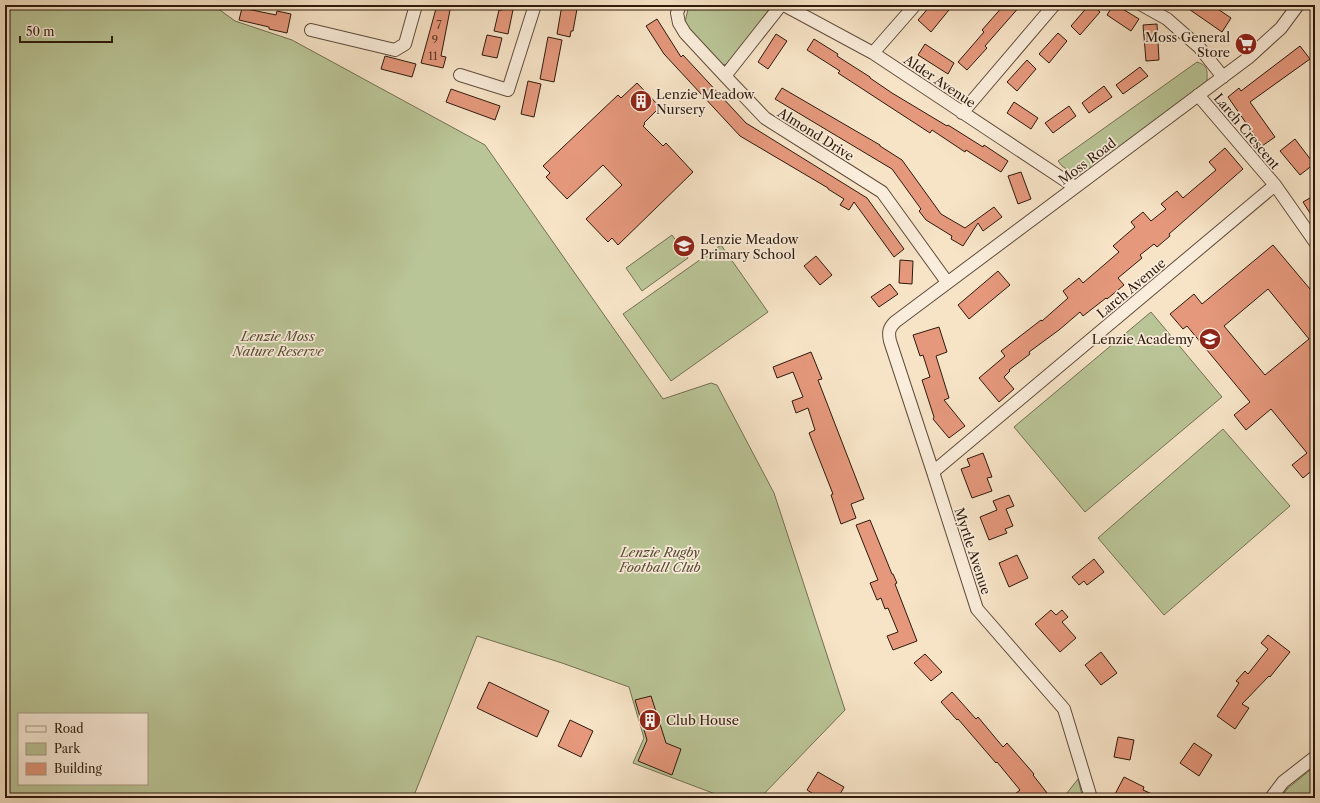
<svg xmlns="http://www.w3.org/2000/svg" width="1320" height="803" font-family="'Libre Caslon Text',serif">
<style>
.green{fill:#bac597;stroke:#747052;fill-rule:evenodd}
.building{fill:#e5987c;stroke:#2e1a0c;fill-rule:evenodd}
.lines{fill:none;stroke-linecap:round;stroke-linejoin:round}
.minor-casing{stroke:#604c3b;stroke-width:14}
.minor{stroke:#faeddb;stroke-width:12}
.labels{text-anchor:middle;stroke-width:3.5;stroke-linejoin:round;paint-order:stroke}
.number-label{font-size:11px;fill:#5c3a28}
.poi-label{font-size:13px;fill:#2e1a0c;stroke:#faeddb;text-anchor:start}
.street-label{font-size:13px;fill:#2e1a0c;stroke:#faeddb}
.park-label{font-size:13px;font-style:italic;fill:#584d36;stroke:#faeddb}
</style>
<rect width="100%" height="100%" fill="#f7e4c7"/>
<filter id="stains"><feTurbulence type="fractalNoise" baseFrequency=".005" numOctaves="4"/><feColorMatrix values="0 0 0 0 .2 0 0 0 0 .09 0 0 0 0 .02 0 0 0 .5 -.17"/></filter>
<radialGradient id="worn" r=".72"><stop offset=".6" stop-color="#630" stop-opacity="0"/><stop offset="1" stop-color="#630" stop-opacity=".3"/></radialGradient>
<path class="green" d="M5,5H213L235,21L292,40L485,145L663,399L711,383L717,385L774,493L845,710L760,798H726L633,763L644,738L629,687L562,663L477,636L413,798H5ZM19,714H147V784H19Z
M689,5H768L769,6L767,15L728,64L722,65L688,30L685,22Z
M1197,62C1209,66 1207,71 1207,82L1084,173L1075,175L1062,166L1058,161Z
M672,235L688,258L642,291L626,268Z
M721,245L768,312L671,381L623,314Z
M1151,312L1222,397L1085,512L1014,427Z
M1223,429L1290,506L1164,615L1098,538Z
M1315,766V798H1280L1288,788Z
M1078,779L1083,798H1063Z"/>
<path class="building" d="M437,5H451L441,56L446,57L443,68L421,63Z
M503,5H514L508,34L494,31L499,10H502Z
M562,5H576V9H577L573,31H571L570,37L557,34Z
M931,5H953L931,32L918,20Z
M1004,5H1021L985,46L987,48L967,70L958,62L984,32L982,30Z
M1089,5H1092L1100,12L1080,35L1071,26Z
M1113,5H1116L1139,19L1131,31L1107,15Z
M1183,5H1212L1231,18L1222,32Z
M242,8L276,15L277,11L291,14L287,33L269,29V27L239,20Z
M657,19L681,57L683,55L746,123L867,198L904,249L894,257L854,202L849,210L840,205L844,199L828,189V188L740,136L664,54L646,26Z
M1157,24L1159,60L1146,61L1143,25Z
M1058,33L1067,41L1049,63L1039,54Z
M776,34L787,41L768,69L758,62Z
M487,35L502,38L497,58L482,55Z
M548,37L562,40L554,82L540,79Z
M814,39L838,54L837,56L870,77V78L892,93L947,126L948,125L983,147L984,145L1008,161L1001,172L966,150L965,152L932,130L930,133L838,73L840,71L807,50Z
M925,44L954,63L948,74L918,55Z
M1300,46L1310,59L1250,102L1275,137L1262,146L1228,97L1239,88L1241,91Z
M385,56L416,64L412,77L381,69Z
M1027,60L1036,69L1017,91L1007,82Z
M1140,67L1148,76L1123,94L1116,85Z
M528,81L541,84L534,117L521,114Z
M637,83L660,107L644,123L645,124L643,126L663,146L666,143L693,172L618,245L612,238L608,242L586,219L622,185L603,165L567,199L546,177L550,173L543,166L618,95L621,98Z
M1104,86L1112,97L1089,113L1082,103Z
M782,88L880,145V146L902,160L941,214L965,228L994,207L1002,217L983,231L978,223L963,246L951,239L952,236L926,220L919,211L921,209L892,169L775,99Z
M451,89L500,106L495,120L446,102Z
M1014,102L1038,118L1031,129L1007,113Z
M1069,106L1076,116L1053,133L1045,123Z
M1295,139L1314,164L1300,175L1280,151Z
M1225,148L1243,169L1169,234L1170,236L1157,247L1154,244L1140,255L1142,258L1118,278L1124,285L1107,299L1106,298L1083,316L1080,312L1059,330L1029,352L1030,354L1009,370L1010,371L1004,377L1014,389L999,402L979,378L1005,356L1001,351L1041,320L1042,321L1068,298L1063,291L1079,278L1083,283L1119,252L1113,246L1135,227L1131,222L1143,212L1151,221L1166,209L1161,204L1177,191L1183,198L1216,170L1209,162Z
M1021,172L1031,199L1018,204L1008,176Z
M1315,195V221L1303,202Z
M1273,245L1315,295V468L1303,478L1292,465L1307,453L1271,409L1246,430L1234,415L1250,402L1187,326L1183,329L1170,314L1194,294L1202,304ZM1268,289L1309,339L1265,375L1224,326Z
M816,256L832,275L820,285L804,266Z
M900,260L913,261L912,284L899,283Z
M998,271L1010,285L969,319L958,305Z
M890,284L898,294L879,307L871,297Z
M939,327L947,352L936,356L949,398L944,400L965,426L949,438L933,419L934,417L922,380L930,377L923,355L920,356L913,335Z
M811,352L822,379L818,380L864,499L851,504L856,518L841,524L831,495L833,494L809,433L815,430L808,408L796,413L792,401L803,397L793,372L777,378L773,367Z
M983,453L992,477L987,478L992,491L972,498L961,469L970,466L967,459Z
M1009,495L1014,506L1006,509L1013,526L1005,529L1007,533L989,540L980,517L997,510L993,501Z
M870,520L892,574H893L897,583L895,584L917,641L893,650L887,636L898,632L888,608L885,609L881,598L877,600L870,583L878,580L856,525Z
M1017,555L1028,578L1009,587L999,563Z
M1094,559L1104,572L1087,585L1084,581L1079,585L1072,577Z
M1051,610L1056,615L1062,610L1068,617L1062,622L1076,638L1060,652L1035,624Z
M1268,635L1290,652L1270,677L1269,676L1242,704L1249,708L1235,729L1217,716L1239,683L1236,681L1245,671L1248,674L1268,649L1261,643Z
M1101,652L1117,673L1101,685L1085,665Z
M925,654L942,672L931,681L914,663Z
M489,682L549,711L537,737L477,708Z
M952,692L976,719L978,717L1003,747L1007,743L1034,774L1033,775L1051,798H1010L1020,790L997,762L996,763L958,719L957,720L941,702Z
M651,696L666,743L681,749L672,775L638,761L647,740L635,700Z
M570,720L593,731L581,757L558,746Z
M1118,737L1134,740L1130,760L1114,757Z
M1194,743L1212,755L1199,776L1180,763Z
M818,772L844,787L838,798H829L822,794L820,798L807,790Z
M1124,777L1144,787L1143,790L1161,798H1113Z"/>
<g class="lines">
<g class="minor-casing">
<path id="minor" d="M680,5L677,13L679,23L685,33L725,76L765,118L882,192L947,282
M784,5L873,53L1075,187
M1142,5L1167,19L1199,47L1223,77
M311,30L395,50L405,44L416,5
M873,53L915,5
M460,75L508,90L535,5
M725,76L781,5
M1198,95L1275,185L1315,242
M962,113L1054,5
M933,472L1275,185
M1091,798L1064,709L977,609L933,472L890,341C888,332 889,328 895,322L1248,58L1281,28L1298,5
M1271,798L1283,782L1315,757"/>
</g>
<use href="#minor" class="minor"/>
</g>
<defs>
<g id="supermarket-disc" transform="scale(1.15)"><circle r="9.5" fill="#8f2418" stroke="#faeddb"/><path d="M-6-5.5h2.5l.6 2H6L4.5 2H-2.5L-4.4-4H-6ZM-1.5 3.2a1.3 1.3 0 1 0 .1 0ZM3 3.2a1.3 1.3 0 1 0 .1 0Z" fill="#fff"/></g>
<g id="building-disc" transform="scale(1.15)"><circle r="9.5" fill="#8f2418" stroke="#faeddb"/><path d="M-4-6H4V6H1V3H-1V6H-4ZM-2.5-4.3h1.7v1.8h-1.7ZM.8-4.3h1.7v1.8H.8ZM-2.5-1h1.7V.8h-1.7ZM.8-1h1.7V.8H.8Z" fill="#fff"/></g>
<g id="school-disc" transform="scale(1.15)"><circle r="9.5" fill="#8f2418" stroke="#faeddb"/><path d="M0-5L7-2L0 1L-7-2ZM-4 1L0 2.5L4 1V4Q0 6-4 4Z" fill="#fff"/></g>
</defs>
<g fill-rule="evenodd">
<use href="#supermarket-disc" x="1246" y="44"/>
<use href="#building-disc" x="641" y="101"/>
<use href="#school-disc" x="684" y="246"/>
<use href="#school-disc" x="1210" y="339"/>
<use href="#building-disc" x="650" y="720"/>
</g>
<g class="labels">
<g class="number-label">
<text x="439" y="29">7</text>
<text x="435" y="44">9</text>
<text x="433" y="60">11</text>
</g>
<g class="poi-label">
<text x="1230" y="42" text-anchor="end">Moss General<tspan x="1230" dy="15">Store</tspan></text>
<text x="656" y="99">Lenzie Meadow<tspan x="656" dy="15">Nursery</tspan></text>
<text x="700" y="244">Lenzie Meadow<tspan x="700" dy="15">Primary School</tspan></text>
<text x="1194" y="344" text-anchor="end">Lenzie Academy</text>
<text x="666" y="725">Club House</text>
</g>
<g class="street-label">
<text transform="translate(940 81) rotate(34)" y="5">Alder Avenue</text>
<text transform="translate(1247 131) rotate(50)" y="5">Larch Crescent</text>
<text transform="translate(816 134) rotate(32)" y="5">Almond Drive</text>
<text transform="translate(1087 161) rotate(-37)" y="5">Moss Road</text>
<text transform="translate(1131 288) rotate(-40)" y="5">Larch Avenue</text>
<text transform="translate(973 551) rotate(72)" y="5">Myrtle Avenue</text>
</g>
<g class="park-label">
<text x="278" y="341">Lenzie Moss<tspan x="278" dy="15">Nature Reserve</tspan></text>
<text x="660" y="557">Lenzie Rugby<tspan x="660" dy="15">Football Club</tspan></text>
</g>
</g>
<rect width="1320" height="803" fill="none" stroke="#f7e4c7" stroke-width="20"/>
<rect x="6" y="6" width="1308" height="791" fill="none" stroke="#2e1a0c" stroke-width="2"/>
<rect x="10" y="10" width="1300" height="783" fill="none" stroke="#2e1a0c"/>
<rect x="18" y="713" width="130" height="72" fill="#faeddb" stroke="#a89988"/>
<rect x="26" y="726" width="20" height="6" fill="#faeddb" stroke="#a89988"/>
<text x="54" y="733" font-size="12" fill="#2e1a0c">Road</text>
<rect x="26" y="743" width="20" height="12" fill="#bac597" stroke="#a89988"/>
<text x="54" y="753" font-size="12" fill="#2e1a0c">Park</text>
<rect x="26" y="763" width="20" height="12" fill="#e5987c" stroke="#a89988"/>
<text x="54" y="773" font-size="12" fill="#2e1a0c">Building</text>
<path d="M20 36v6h92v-6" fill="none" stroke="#2e1a0c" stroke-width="2"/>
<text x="26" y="36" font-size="12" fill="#2e1a0c" stroke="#faeddb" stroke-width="3" paint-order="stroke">50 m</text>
<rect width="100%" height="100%" filter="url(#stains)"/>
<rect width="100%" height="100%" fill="url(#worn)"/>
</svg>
